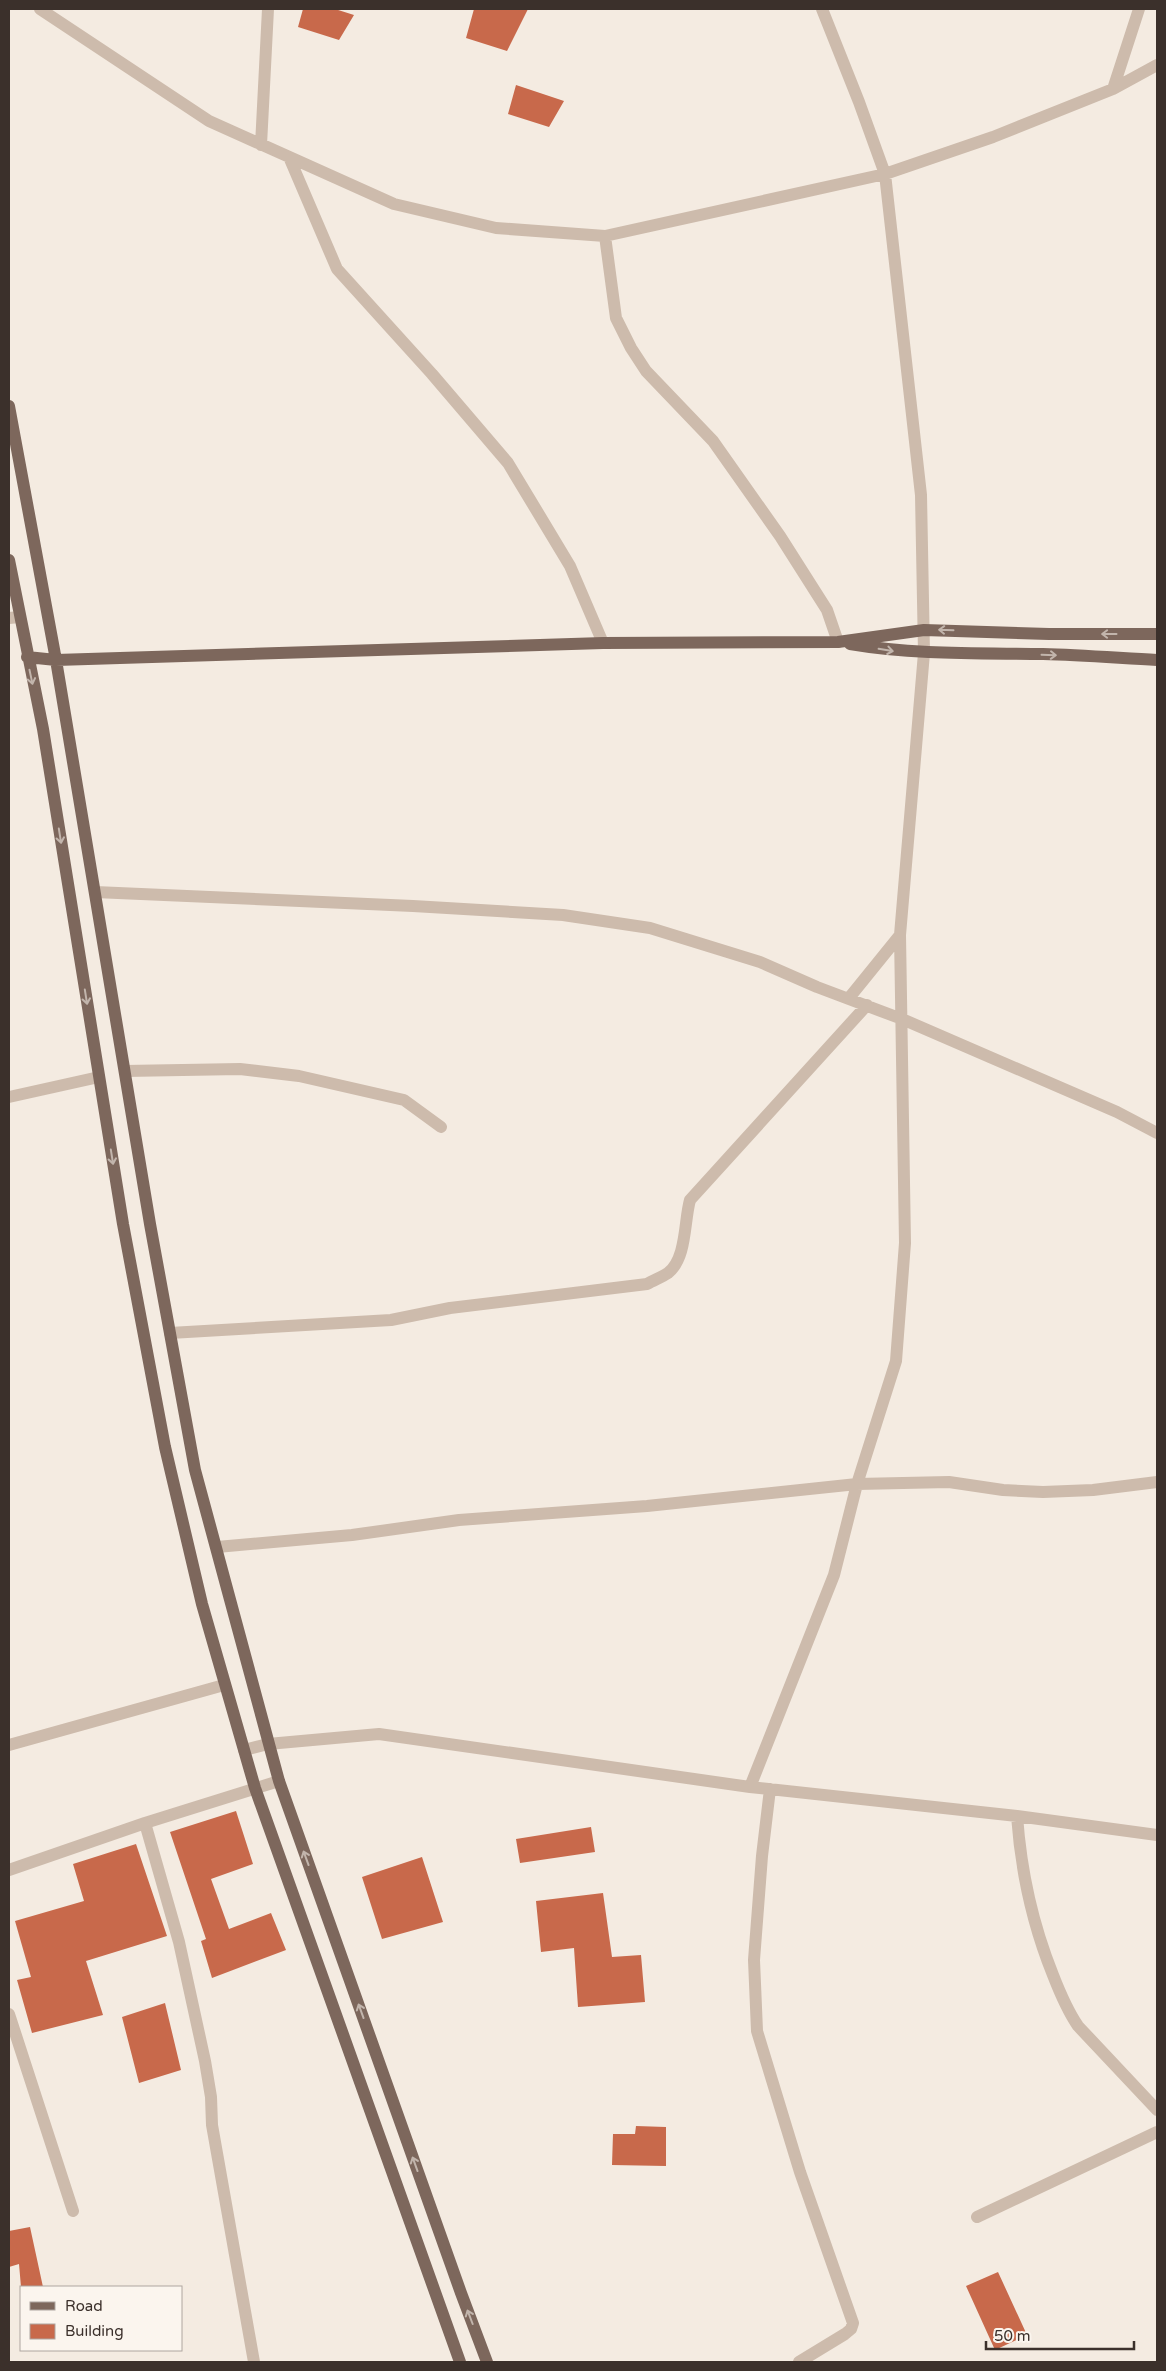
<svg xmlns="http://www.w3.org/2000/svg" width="1166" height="2371" font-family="'Varela Round',sans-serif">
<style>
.building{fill:#c8694b}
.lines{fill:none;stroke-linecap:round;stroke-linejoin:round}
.minor{stroke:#cdbbac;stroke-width:12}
.major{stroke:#7d675c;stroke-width:12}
.oneway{stroke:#c2b5ac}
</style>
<rect width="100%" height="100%" fill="#f4ebe1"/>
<path class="building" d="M303,9H335L354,15L339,40L298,27Z
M474,9H528L507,51L466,38Z
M516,85L564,101L549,127L508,114Z
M236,1811L253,1864L211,1879L229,1929L271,1913L286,1950L212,1978L201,1941L206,1939L170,1832Z
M591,1827L595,1852L520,1863L516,1839Z
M136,1844L167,1936L86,1961L103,2015L32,2033L17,1980L31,1977L15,1921L84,1901L73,1864Z
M422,1857L443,1922L382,1939L362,1877Z
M603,1893L612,1957L641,1955L645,2002L578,2007L574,1948L541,1952L536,1901Z
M165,2003L181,2070L139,2083L122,2017Z
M636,2126L666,2127V2166L612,2165L613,2134H635Z
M30,2227L43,2287H21L19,2264L9,2267V2231Z
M998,2272L1027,2335L995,2350L966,2286Z"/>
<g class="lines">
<path class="minor" d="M40,9L209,121L394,204L496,228L605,236L885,174L993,137L1113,89L1157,65
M1113,89L1139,9
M261,145L268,9
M289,157L337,269L432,374L508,463L570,566L603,643
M605,236L616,318L631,348L646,371L713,441L780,536L827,610L838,642
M9,618L20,617
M95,892L413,906L563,915L650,928L760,962L817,987L902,1019L1117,1112L1157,1133
M849,998L900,935
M125,1071L240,1069L299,1076L404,1100L441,1127
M9,1097L99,1077
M170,1333L391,1320L450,1308L647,1284C654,1280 662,1277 668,1273C687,1258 684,1221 690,1200L867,1005
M217,1547L352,1535L459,1520L647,1506L857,1484L949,1482L1003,1490L1043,1492L1093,1490L1157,1482
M9,1745L224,1685
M244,1750L268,1744L379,1734L750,1787L1017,1816L1157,1835
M750,1787L834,1575L857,1484L896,1361L905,1243L900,935L924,653L921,495L885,174L859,102L822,9
M770,1789L762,1856L754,1960L757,2031L800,2172L853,2323L851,2329L845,2334L799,2362
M1017,1816C1021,1872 1032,1923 1053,1975C1060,1993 1067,2010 1078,2026L1157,2110
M145,1823L179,1942L205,2061L211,2097L212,2125L254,2362
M9,1870L145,1823L279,1781
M9,2014L73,2211
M977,2217L1157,2132"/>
<path class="major" d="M9,406L56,660L150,1224L195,1470L279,1781L461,2293L487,2362
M9,560L43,729L123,1224L165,1447L202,1604L255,1788L460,2362
M850,644C915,655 978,653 1043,654C1081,655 1119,658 1157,660
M27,657L56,660L603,643L838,642L924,630L1049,634H1157"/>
</g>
<defs><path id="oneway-shaft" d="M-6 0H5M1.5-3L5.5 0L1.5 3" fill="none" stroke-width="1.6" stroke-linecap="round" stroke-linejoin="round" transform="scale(1.25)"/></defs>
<g class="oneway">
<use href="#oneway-shaft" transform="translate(946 630) rotate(-178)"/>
<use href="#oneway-shaft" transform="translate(1109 634) rotate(180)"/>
<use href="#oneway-shaft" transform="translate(886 650) rotate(9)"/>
<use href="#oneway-shaft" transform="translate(1049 655) rotate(2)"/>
<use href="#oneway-shaft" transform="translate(31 677) rotate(78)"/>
<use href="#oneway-shaft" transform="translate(60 836) rotate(81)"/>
<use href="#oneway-shaft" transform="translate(86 997) rotate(81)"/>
<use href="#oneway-shaft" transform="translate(112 1157) rotate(81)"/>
<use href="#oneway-shaft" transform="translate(306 1858) rotate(-110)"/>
<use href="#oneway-shaft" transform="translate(361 2011) rotate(-110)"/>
<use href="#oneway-shaft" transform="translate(415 2164) rotate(-110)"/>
<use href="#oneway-shaft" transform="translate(470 2317) rotate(-111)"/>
</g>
<rect width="1166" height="2371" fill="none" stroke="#3b302b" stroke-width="20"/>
<rect x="20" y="2286" width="162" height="65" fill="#fbf5ee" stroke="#aea6a0"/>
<rect x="30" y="2302" width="25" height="8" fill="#7d675c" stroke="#aea6a0"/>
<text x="65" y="2311" font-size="15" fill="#3b302b">Road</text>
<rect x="30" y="2324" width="25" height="15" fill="#c8694b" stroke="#aea6a0"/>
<text x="65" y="2336" font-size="15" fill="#3b302b">Building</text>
<path d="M986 2341v8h148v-8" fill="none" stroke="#3b302b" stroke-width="2.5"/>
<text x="994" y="2341" font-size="15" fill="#3b302b" stroke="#fbf5ee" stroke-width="4" paint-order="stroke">50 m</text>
</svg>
